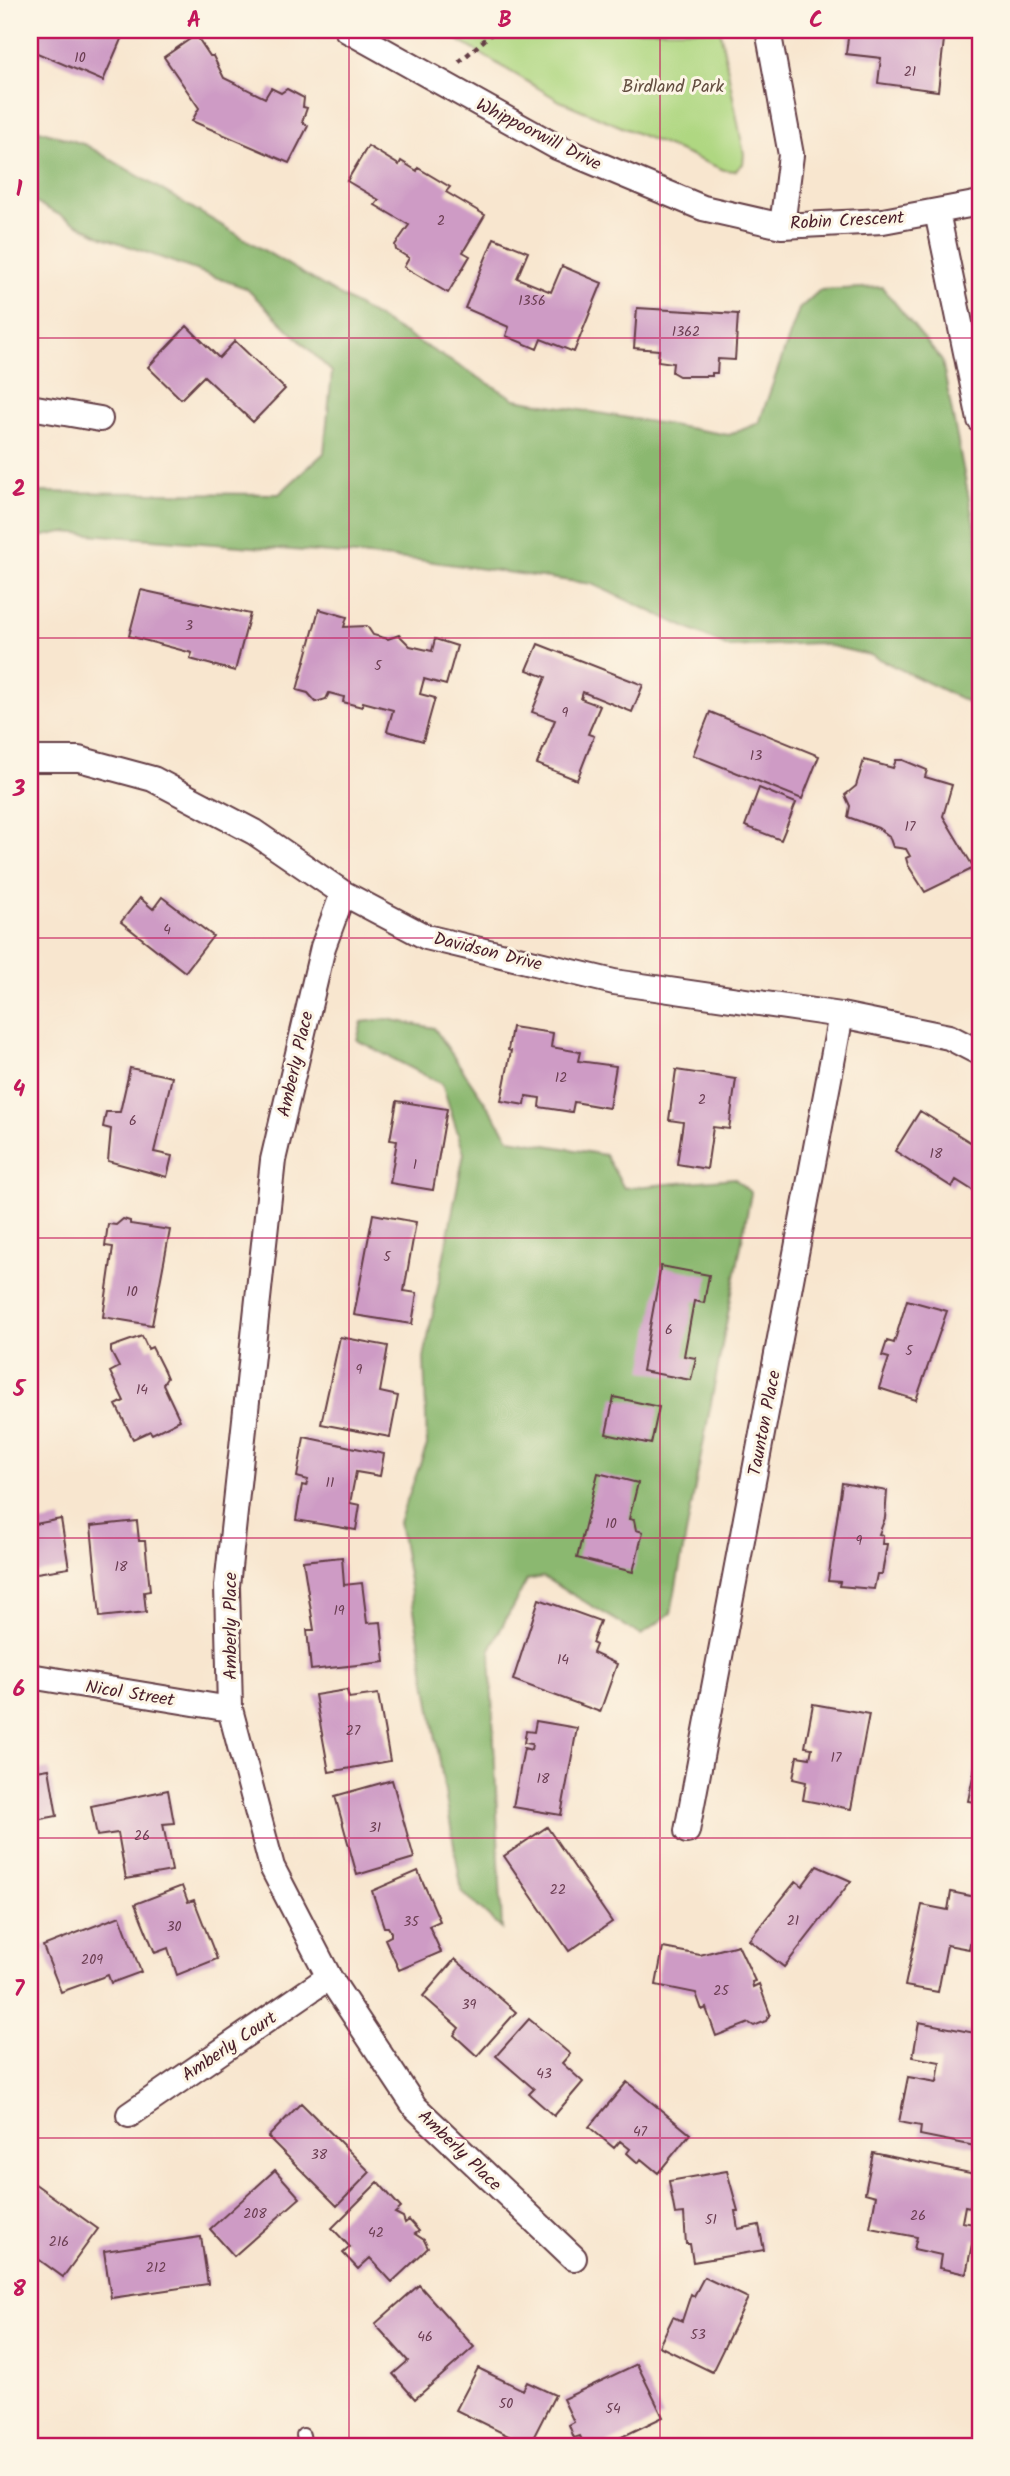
<svg xmlns="http://www.w3.org/2000/svg" width="1010" height="2476" font-family="Kalam,sans-serif">
<style>
.green{fill:#afd781;stroke:#7c7b56;stroke-width:2}
.forest{fill:#8bb86f;stroke:#6a6c4d;stroke-width:2}
.building{fill:#ce9bc5}
.lines{fill:none;stroke-linecap:round;stroke-linejoin:round}
.service-casing{stroke:#643d44;stroke-width:16}
.minor-casing{stroke:#643d44;stroke-width:28}
.path{stroke:#643d44;stroke-width:4.5;stroke-dasharray:5 5;stroke-linecap:butt}
.service{stroke:#fff;stroke-width:12}
.minor{stroke:#fff;stroke-width:24}
.grid{fill:none;stroke:#c2185b;stroke-width:2;stroke-opacity:0.55}
.labels{text-anchor:middle;stroke-width:6;stroke-linejoin:round;paint-order:stroke}
.number-label{font-size:14px;fill:#6b3e52}
.park-label{font-size:18px;fill:#634d40;stroke:#fcf5e5}
.street-label{font-size:18px;fill:#4a1f2b;stroke:#fcf5e5}
.neatline{fill:none;stroke:#c2185b;stroke-width:2.5}
.grid-label{font-size:23px;text-anchor:middle;font-weight:bold;fill:#c2185b}
</style>
<rect width="100%" height="100%" fill="#fcf5e5"/>
<filter id="ink" filterUnits="userSpaceOnUse"><feTurbulence type="fractalNoise" baseFrequency=".0143" numOctaves="2"/><feDisplacementMap in="SourceGraphic" scale="14" xChannelSelector="R" yChannelSelector="G"/><feConvolveMatrix kernelMatrix="1 2 1 2 8 2 1 2 1" color-interpolation-filters="sRGB"/></filter>
<filter id="wash" filterUnits="userSpaceOnUse"><feTurbulence type="fractalNoise" baseFrequency=".00686" numOctaves="4" result="noise"/><feDisplacementMap in="SourceGraphic" scale="28" xChannelSelector="R" yChannelSelector="G"/><feGaussianBlur stdDeviation="1.57" result="paint"/><feColorMatrix in="noise" values="0 0 0 0 0 0 0 0 0 0 0 0 0 0 0 0 0 1.4 0 .05"/><feComposite in="paint" operator="in"/></filter>
<g filter="url(#wash)">
<rect width="100%" height="100%" fill="#f8e6cf"/>
<path class="green" d="M441,30H720L744,154L743,164L735,171L724,170L560,101Z"/>
<path class="forest" d="M30,127L86,145L515,399L729,435L759,423L799,309L820,290L882,287L942,361L980,555V708L873,656L818,643L728,647L592,584L419,560L63,532L30,539V492L279,494L324,453L332,372L246,288L103,237L30,200Z
M387,1019L434,1028L510,1139L605,1155L624,1188L734,1178L751,1193L671,1613L641,1635L543,1577L527,1580L490,1649L502,1929L462,1892L399,1522L427,1445L424,1358L464,1153L442,1084L357,1040L362,1022Z"/>
<g id="blocks">
<path class="building" d="M38,30H125L103,81L30,50Z
M849,30L945,31L938,91L878,83L881,58L846,54Z
M196,35L210,56H213L224,78L265,98L271,88L281,93L287,89L304,98L303,107L307,108L302,122L308,126L289,163L192,121L199,108L164,57Z
M368,146L399,165L401,161L417,171L418,168L450,187L446,192L485,215L463,252L470,256L448,293L404,267L409,258L396,250L395,245L409,225L375,205L379,200L347,181Z
M494,238L528,252L517,278L551,292L562,266L602,283L574,352L541,339L537,349L506,336L509,327L465,308Z
M637,308L738,314L735,360L718,359L717,373H712V376H679L672,372L673,363L658,361L659,350L634,348Z
M187,326L219,358L235,341L285,389L253,422L204,376L181,399L148,367Z
M141,590L250,614L235,671L190,659L192,653L129,636Z
M319,609L347,617L344,627L367,626L373,635L388,639L399,635L410,646L432,651L435,639L457,646L446,685L424,679L420,694L435,698L423,741L387,731L393,710L363,702L362,707L343,702L344,697L329,693L326,699L316,702L308,693L297,690Z
M538,644L643,685L632,712L583,692L581,699L600,706L588,734L594,736L577,780L537,764L555,720L532,712L546,677L527,670Z
M710,712L819,756L802,799L693,755Z
M864,760L893,768L896,760H903L927,770L925,777L952,785L943,816L974,868L925,892L908,865L906,858L910,856L906,849L893,847L889,836L878,828L848,817L850,806L845,795L856,786Z
M759,788L796,803L781,840L745,826Z
M162,897L213,936L185,972L121,922L140,898L153,909Z
M512,1027L553,1033L551,1047L580,1052L578,1061L616,1066L609,1108L574,1102L572,1112L539,1107L540,1098L526,1096L525,1105L501,1101L511,1051L508,1050Z
M130,1068L172,1077L154,1152L172,1156L167,1177L108,1161L111,1129L103,1127L106,1112H120Z
M676,1070L736,1079L729,1129L713,1127L707,1169L677,1164L683,1122L669,1120Z
M397,1101L447,1109L433,1190L390,1183L397,1141L390,1140Z
M920,1111L978,1147L973,1154L980,1159V1195L956,1180L952,1187L895,1151Z
M373,1214L416,1222L404,1291L417,1293L412,1324L354,1315Z
M123,1219L130,1221V1224L170,1230L152,1325L103,1317L113,1247L105,1246L108,1224L116,1225Z
M661,1266L709,1275L704,1303L694,1301L684,1356L696,1358L691,1380L642,1371Z
M907,1300L947,1311L916,1400L879,1388L889,1358L882,1356L887,1341L894,1343Z
M142,1336L148,1349L152,1347L164,1371L167,1378L163,1384L180,1420L152,1434L150,1431L133,1439L116,1405L124,1401L110,1372L119,1367L111,1352V1347Z
M340,1337L388,1346L380,1392L398,1396L390,1437L321,1424Z
M614,1397L659,1407L651,1444L606,1434Z
M304,1437L384,1454L380,1476L356,1472L350,1503L360,1505L356,1530L296,1520L302,1485L306,1486L308,1480L297,1477Z
M598,1473L638,1483L629,1519L634,1520L636,1530L643,1532L633,1572L577,1558Z
M842,1483L887,1491L885,1518L879,1534L883,1535L882,1544H887L882,1574H877L874,1589L839,1586L840,1582L828,1581Z
M61,1519L69,1568L30,1574V1525Z
M137,1521L139,1541H145L150,1591L144,1592L146,1612L100,1617L91,1526Z
M342,1557L344,1585L362,1583L367,1623L381,1622L385,1662L311,1670L307,1630H314L303,1561Z
M539,1599L600,1621L592,1643L596,1645L593,1653L617,1664L600,1712L513,1680Z
M347,1690L349,1698L378,1694L390,1761L329,1772L315,1695Z
M813,1704L869,1714L851,1809L803,1800L806,1782L793,1779L797,1756L810,1758L812,1748L805,1747Z
M536,1721L577,1728L561,1815L513,1807L524,1748L531,1750L532,1744L524,1743L526,1731L534,1732Z
M976,1762H980V1803L968,1801Z
M49,1769L57,1816L30,1821V1772Z
M392,1780L414,1858L357,1875L335,1796Z
M168,1790L174,1823L163,1824L172,1871L126,1879L118,1833L97,1836L91,1806Z
M547,1827L612,1922L569,1951L504,1856Z
M817,1866L851,1881L784,1967L749,1940L796,1881L802,1886Z
M418,1871L440,1921L429,1926L441,1952L399,1970L385,1939L391,1936V1932L388,1927H384L372,1891Z
M182,1886L188,1902L194,1900L217,1959L177,1975L168,1948L155,1953L135,1904Z
M951,1892L980,1898V1934L972,1933L969,1949L947,1945L938,1992L905,1986L922,1905L948,1910Z
M120,1916L141,1972L111,1983L108,1975L61,1992L43,1946Z
M738,1945L755,1981L752,1982L753,1987L759,1984L770,2014L766,2021L754,2026L749,2023L716,2036L706,2008L702,2010L696,1993L656,1985L663,1948L700,1955Z
M455,1959L516,2012L477,2056L454,2035L459,2028L423,1996Z
M529,2019L570,2054L562,2063L583,2082L554,2116L529,2094L534,2089L496,2056Z
M919,2022L980,2034V2147L920,2135L921,2126L899,2122L908,2077L937,2082L940,2062L913,2057Z
M627,2082L690,2134L658,2173L641,2159L638,2163L627,2153L630,2149L620,2141L614,2148L589,2127Z
M301,2103L370,2172L337,2206L268,2137Z
M873,2153L980,2175V2209L965,2206L962,2222L980,2225V2241L973,2239L966,2274L939,2268L941,2255L914,2249L917,2237L870,2228L876,2196L865,2193Z
M275,2170L300,2198L234,2256L210,2229Z
M727,2171L738,2211H735L738,2229L759,2225L764,2250L693,2262L690,2244H686L684,2213L675,2214L669,2181Z
M31,2181L98,2229L63,2277L30,2253Z
M378,2182L401,2208L395,2213L403,2217L405,2223L409,2220L419,2231L415,2234L424,2240L428,2248L392,2282L370,2258L358,2269L343,2253L350,2247L332,2228Z
M201,2237L208,2284L111,2298L104,2251Z
M704,2277L748,2298L712,2372L659,2346L673,2317L682,2321L691,2294L694,2296Z
M419,2285L474,2347L415,2399L393,2374L408,2361L375,2324Z
M637,2364L663,2417L603,2446H585L580,2436L574,2438L569,2425L574,2422L563,2399Z
M478,2368L523,2390L527,2382L555,2395L529,2446L456,2410Z"/>
</g>
</g>
<g filter="url(#ink)">
<use href="#blocks" fill-opacity="0" stroke="#643d44" stroke-width="2"/>
<g class="lines">
<g class="service-casing">
<path id="service" d="M303,2435L305,2446"/>
</g>
<g class="minor-casing">
<path id="minor" d="M347,30L557,147L703,208L782,226L883,221L980,203
M768,30L791,155L782,226
M937,212L980,420
M30,407L100,419
M30,759H79L153,779L254,832L343,893L426,937L614,982L841,1015L949,1037L980,1053
M343,893L323,947L273,1160L227,1586L230,1709L272,1867L329,1977L415,2107L574,2258
M30,1676L230,1709
M687,1831L841,1015
M129,2115L329,1977"/>
</g>
<path class="path" d="M459,62L496,30"/>
<use href="#service" class="service"/>
<use href="#minor" class="minor"/>
</g>
</g>
<path class="grid" d="M349,30V2446M660,30V2446M30,338H980M30,638H980M30,938H980M30,1238H980M30,1538H980M30,1838H980M30,2138H980"/>
<g class="labels">
<g class="number-label">
<text x="80" y="62">10</text>
<text x="910" y="76">21</text>
<text x="441" y="225">2</text>
<text x="532" y="305">1356</text>
<text x="686" y="336">1362</text>
<text x="189" y="630">3</text>
<text x="378" y="670">5</text>
<text x="565" y="717">9</text>
<text x="756" y="760">13</text>
<text x="910" y="831">17</text>
<text x="167" y="934">4</text>
<text x="561" y="1082">12</text>
<text x="702" y="1104">2</text>
<text x="133" y="1125">6</text>
<text x="936" y="1158">18</text>
<text x="415" y="1169">1</text>
<text x="387" y="1261">5</text>
<text x="132" y="1296">10</text>
<text x="669" y="1334">6</text>
<text x="909" y="1355">5</text>
<text x="359" y="1374">9</text>
<text x="142" y="1394">14</text>
<text x="330" y="1487">11</text>
<text x="611" y="1528">10</text>
<text x="859" y="1545">9</text>
<text x="121" y="1571">18</text>
<text x="339" y="1615">19</text>
<text x="563" y="1664">14</text>
<text x="353" y="1735">27</text>
<text x="836" y="1762">17</text>
<text x="543" y="1783">18</text>
<text x="375" y="1832">31</text>
<text x="142" y="1840">26</text>
<text x="558" y="1894">22</text>
<text x="793" y="1925">21</text>
<text x="411" y="1926">35</text>
<text x="174" y="1931">30</text>
<text x="92" y="1964">209</text>
<text x="721" y="1995">25</text>
<text x="469" y="2009">39</text>
<text x="544" y="2078">43</text>
<text x="640" y="2136">47</text>
<text x="319" y="2159">38</text>
<text x="255" y="2218">208</text>
<text x="918" y="2220">26</text>
<text x="711" y="2224">51</text>
<text x="376" y="2237">42</text>
<text x="59" y="2246">216</text>
<text x="156" y="2272">212</text>
<text x="698" y="2339">53</text>
<text x="425" y="2341">46</text>
<text x="506" y="2408">50</text>
<text x="613" y="2413">54</text>
</g>
<g class="park-label">
<text x="673" y="92">Birdland Park</text>
</g>
<g class="street-label">
<text transform="translate(539 134) rotate(27)" y="6">Whippoorwill Drive</text>
<text transform="translate(847 220) rotate(-3)" y="6">Robin Crescent</text>
<text transform="translate(488 951) rotate(14)" y="6">Davidson Drive</text>
<text transform="translate(295 1064) rotate(-77)" y="6">Amberly Place</text>
<text transform="translate(764 1423) rotate(-79)" y="6">Taunton Place</text>
<text transform="translate(230 1626) rotate(-90)" y="6">Amberly Place</text>
<text transform="translate(130 1693) rotate(9)" y="6">Nicol Street</text>
<text transform="translate(229 2046) rotate(-34)" y="6">Amberly Court</text>
<text transform="translate(460 2150) rotate(44)" y="6">Amberly Place</text>
</g>
</g>
<rect width="1010" height="2476" fill="none" stroke="#fcf5e5" stroke-width="77"/>
<rect x="38" y="38" width="934" height="2400" class="neatline"/>
<g class="grid-label">
<text x="194" y="27">A</text>
<text x="505" y="27">B</text>
<text x="816" y="27">C</text>
<text x="19" y="196">1</text>
<text x="19" y="496">2</text>
<text x="19" y="796">3</text>
<text x="19" y="1096">4</text>
<text x="19" y="1396">5</text>
<text x="19" y="1696">6</text>
<text x="19" y="1996">7</text>
<text x="19" y="2296">8</text>
</g>
</svg>
